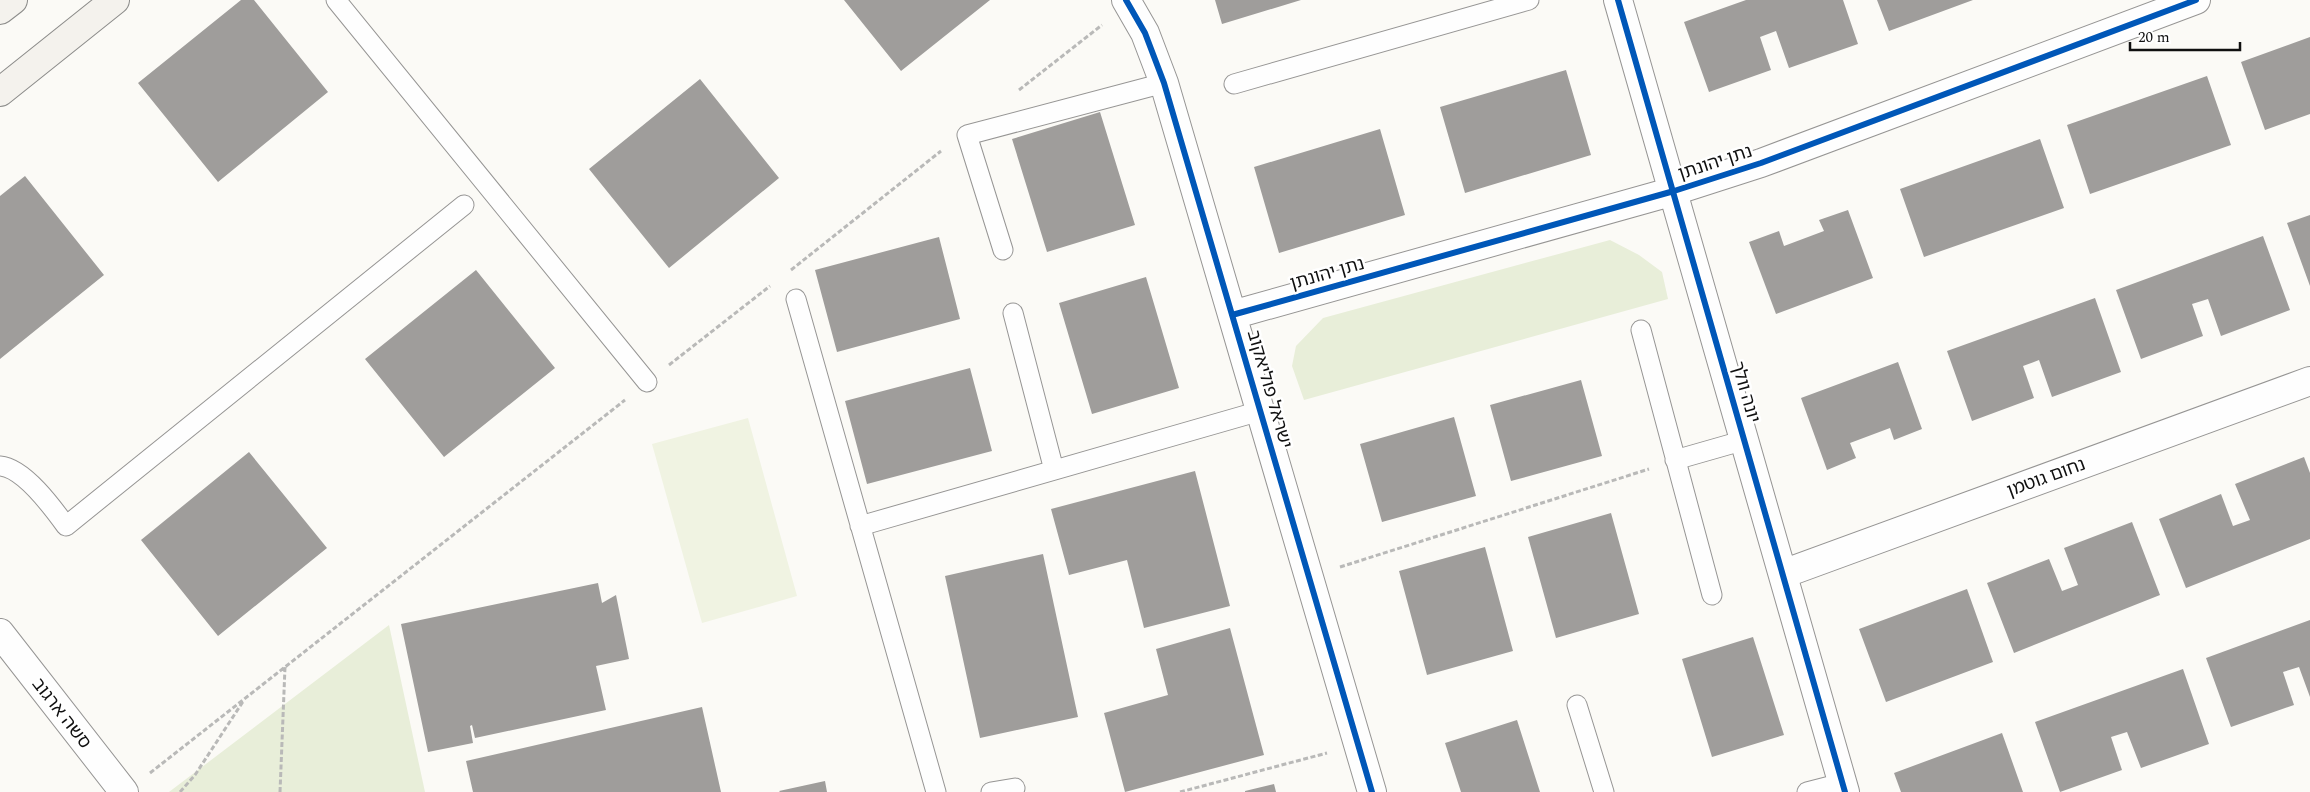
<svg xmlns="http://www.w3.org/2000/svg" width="2310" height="792" font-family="Spectral,'Noto Sans Hebrew',serif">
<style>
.green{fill:#e8eed9}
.pitch{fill:#f0f3e2}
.building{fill:#9f9d9b}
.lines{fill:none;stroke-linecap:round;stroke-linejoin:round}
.lane-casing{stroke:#969594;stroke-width:21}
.street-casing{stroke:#969594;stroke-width:30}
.secondary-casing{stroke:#8c8c8a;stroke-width:30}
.path{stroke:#b9b9b8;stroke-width:3;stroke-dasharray:5 2.5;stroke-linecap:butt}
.lane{stroke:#fefefe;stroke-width:19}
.street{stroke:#fefefe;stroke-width:28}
.secondary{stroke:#f4f2ed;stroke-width:28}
.cycleway-casing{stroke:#fff;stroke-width:9}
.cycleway{stroke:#0057b8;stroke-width:6}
.labels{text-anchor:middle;stroke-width:5;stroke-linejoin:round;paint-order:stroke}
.street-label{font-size:18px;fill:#101010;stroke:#fff}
</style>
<rect width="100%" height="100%" fill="#fbfaf6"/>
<path class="green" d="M1610,240L1639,255L1662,272L1668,299L1304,400L1292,366L1296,346L1323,318Z
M389,625L425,792H169Z"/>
<path class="pitch" d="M748,418L797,596L702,623L652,444Z"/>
<path class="building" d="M241,0H254L328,92L218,182L138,83Z
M844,0H990L901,71Z
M1215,0H1301L1222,24Z
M1746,0H1843L1858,44L1789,68L1776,31L1760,37L1771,70L1709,92L1684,22Z
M1877,0H1973L1889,31Z
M2310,37V114L2265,130L2241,62Z
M1566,70L1591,155L1465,193L1440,107Z
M2207,76L2231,145L2090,194L2067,125Z
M700,79L779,178L669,268L589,169Z
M1100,112L1135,225L1047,252L1012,139Z
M1380,129L1405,215L1279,253L1254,167Z
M2040,139L2064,208L1924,257L1900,189Z
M25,176L104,275L0,359V196Z
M1848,210L1873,278L1776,314L1749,242L1779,231L1784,246L1824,231L1819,220Z
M2310,215V286L2287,223Z
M2263,236L2290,310L2221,336L2208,299L2192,304L2203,336L2141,359L2116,290Z
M939,237L960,319L837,352L815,270Z
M476,270L555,368L444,457L365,359Z
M1146,277L1179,388L1092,414L1059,303Z
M2095,298L2121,372L2052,397L2039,360L2023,366L2034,398L1972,421L1947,351Z
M1898,362L1922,429L1894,440L1890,428L1850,443L1856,458L1827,470L1801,398Z
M970,368L992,451L867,484L845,401Z
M1581,380L1602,456L1511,481L1490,405Z
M1454,417L1476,496L1382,522L1360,444Z
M249,452L327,548L218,636L141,540Z
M2304,457L2310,473V539L2186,588L2159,519L2221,494L2233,526L2250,520L2235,484Z
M1195,471L1230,606L1144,628L1127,560L1069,575L1051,509Z
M1611,513L1639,614L1556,638L1528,537Z
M2132,522L2160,595L2014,653L1987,583L2049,559L2062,591L2078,585L2064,548Z
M1485,547L1513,651L1427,675L1399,571Z
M1043,554L1078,717L980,738L945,576Z
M598,583L602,603L616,595L629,659L596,666L606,710L475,738L472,725L470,726L473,743L428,752L401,624Z
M1967,589L1993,662L1886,702L1859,629Z
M2310,620V697L2299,667L2283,672L2294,705L2231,727L2206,658Z
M1230,628L1264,755L1125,792L1104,713L1168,695L1156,649Z
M1753,637L1784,735L1712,757L1682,659Z
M2183,669L2209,744L2141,768L2127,732L2111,737L2122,770L2060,792L2035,722Z
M702,707L721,792H473L466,761Z
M1517,720L1540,792H1461L1445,743Z
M2002,733L2023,792H1901L1894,773Z
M825,781L827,792H780L779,791Z
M1274,784L1276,792H1245V791Z"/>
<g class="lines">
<g class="lane-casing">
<path id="lane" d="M336,0L647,382
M1234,84L1529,0
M1003,250L967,135L1164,83
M796,299L936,792
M1013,313L1054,470
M1641,330L1712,595
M1675,460L1745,440
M0,466C24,468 53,508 66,526L464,205
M860,526L1260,411
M1577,705L1604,792
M991,792L1015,788
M1807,792L1842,783"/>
</g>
<g class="street-casing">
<path id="street" d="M1126,0L1145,33L1164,83L1372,792
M1618,0L1845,792
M1232,315L1674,191L1761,163L2196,0
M1783,574L2310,381
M0,633L124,792"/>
</g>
<g class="secondary-casing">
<path id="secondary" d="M0,10L13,0
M0,92L115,0"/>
</g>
<path class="path" d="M1019,90L1102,25
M791,270L941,151
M669,365L770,286
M1340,567L1649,469
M150,773L625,400
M180,792L195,775L244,700
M280,792L285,667
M1180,792L1327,753"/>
<use href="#lane" class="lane"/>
<use href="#street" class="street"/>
<use href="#secondary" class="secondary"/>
<g class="cycleway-casing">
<path id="cycleway" d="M1126,0L1145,33L1164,83L1372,792
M1618,0L1845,792
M1232,315L1674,191L1761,163L2196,0"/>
</g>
<use href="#cycleway" class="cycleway"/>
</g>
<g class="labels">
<g class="street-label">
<text transform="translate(1715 162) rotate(-18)" y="6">נתן יהונתן</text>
<text transform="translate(1327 273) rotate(-16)" y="6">נתן יהונתן</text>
<text transform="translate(1270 389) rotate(74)" y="6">ישראל פוליאקוב</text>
<text transform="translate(1746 392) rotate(74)" y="6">יונה וולך</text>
<text transform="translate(2046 477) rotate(-20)" y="6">נחום גוטמן</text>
<text transform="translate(62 713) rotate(52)" y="6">סשה ארגוב</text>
</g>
</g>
<path d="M2130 42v8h110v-8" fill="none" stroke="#101010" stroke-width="2.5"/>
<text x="2138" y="42" font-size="15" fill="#101010" stroke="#ffffff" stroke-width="4" paint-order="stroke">20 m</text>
</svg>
